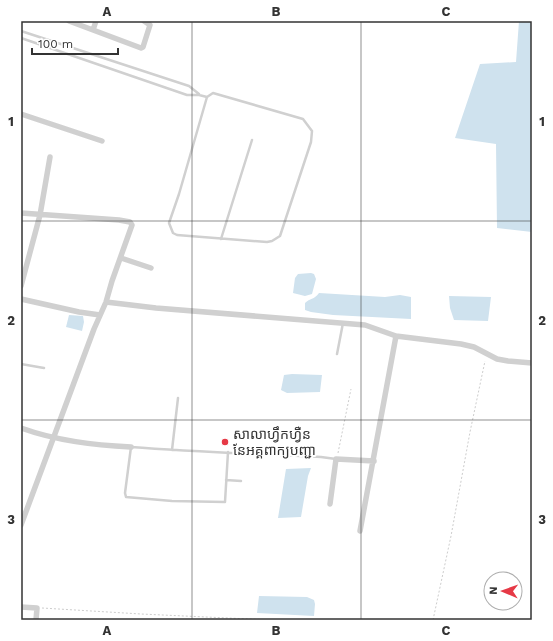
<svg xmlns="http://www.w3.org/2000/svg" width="553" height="641" font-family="'Work Sans','Noto Sans Khmer',sans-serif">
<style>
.water{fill:#cfe2ee}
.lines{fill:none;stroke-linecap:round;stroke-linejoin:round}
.path{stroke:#cdcdcd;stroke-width:1;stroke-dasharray:2 2;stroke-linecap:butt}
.service{stroke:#d0d0d0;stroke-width:2.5}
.minor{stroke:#d0d0d0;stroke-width:5.5}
.grid{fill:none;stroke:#333;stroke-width:1;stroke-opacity:0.55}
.poi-dot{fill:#e63946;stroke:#fff;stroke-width:1.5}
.labels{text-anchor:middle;stroke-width:4;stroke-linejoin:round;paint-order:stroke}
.poi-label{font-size:14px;fill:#333;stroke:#fff;text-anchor:start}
.neatline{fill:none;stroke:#333;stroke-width:1.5}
.grid-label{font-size:13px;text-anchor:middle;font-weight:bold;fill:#333}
</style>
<rect width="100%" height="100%" fill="#fff"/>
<path class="water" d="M519,21H532V232L497,228L496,144L455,138L480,64L516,62Z
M311,273L314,274L316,279L312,294L305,296L293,293L295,278L298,274Z
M319,293L385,297L400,295L411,297V319L333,315L311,312L305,310V303C310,298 314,300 319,293Z
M449,296L491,297L488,321L454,320L450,308Z
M69,315L83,316L84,322L82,331L66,327Z
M292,374L322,375L320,392L287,393L281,390L284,375Z
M311,468L308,476L301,517L278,518L286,469Z
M259,596L307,597L314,600L315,604L314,616L257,613Z"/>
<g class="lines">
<path class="path" d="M338,453L351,389
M42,608L141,614L271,620
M433,620L451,536L470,432L485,361"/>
<path class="service" d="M21,31L189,86L199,94
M21,38L187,95H199L207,97L179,194L169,223L173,233L177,235L267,242L272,241L280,236L311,142L312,131L303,119L213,93L207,97
M221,239L252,140
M337,354L343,323
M21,364L44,368
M172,450L178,398
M228,452L225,502L172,501L126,497L125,493L131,447C194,452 258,454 321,457L336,459
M226,480L241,481"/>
<path class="minor" d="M69,21L141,48L143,47L150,25L144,21
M93,30L96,21
M21,114L102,141
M21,213L119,220L130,222L132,225L112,281L106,302L94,329L21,525
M121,258L151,268
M21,286L40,215L50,157
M21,299L79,312L100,315
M106,302L156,308L365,325L396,336L461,344L474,347L497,359L508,361L532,363
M21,428C57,441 94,445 131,447
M330,504L336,459L374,461
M360,531L396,336
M21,607L37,608L36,620"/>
</g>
<path class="grid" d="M192,21V620M361,21V620M21,221H532M21,420H532"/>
<circle class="poi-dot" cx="225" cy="442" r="4"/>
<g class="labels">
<g class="poi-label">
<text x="233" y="439">សាលាហ្វឹកហ្វឺន<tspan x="233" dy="16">នែអគ្គពាក្យបញ្ជា</tspan></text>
</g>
</g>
<rect width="553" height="641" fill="none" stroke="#ffffff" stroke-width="44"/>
<g transform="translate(503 591) rotate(272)"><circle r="19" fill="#ffffff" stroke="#adadad"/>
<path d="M0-3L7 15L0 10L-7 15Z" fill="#e63946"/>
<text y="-6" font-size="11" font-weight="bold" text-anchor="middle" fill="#333333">N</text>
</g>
<path d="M32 48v6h86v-6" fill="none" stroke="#333333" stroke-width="2"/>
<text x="38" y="48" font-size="12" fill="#333333" stroke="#ffffff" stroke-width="3" paint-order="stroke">100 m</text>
<rect x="22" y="22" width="509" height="597" class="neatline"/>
<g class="grid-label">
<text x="107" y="16">A</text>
<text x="276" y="16">B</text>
<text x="446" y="16">C</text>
<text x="11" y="126">1</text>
<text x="542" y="126">1</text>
<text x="11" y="325">2</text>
<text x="542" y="325">2</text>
<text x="11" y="524">3</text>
<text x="542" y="524">3</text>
<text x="107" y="635">A</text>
<text x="276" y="635">B</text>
<text x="446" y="635">C</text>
</g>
</svg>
